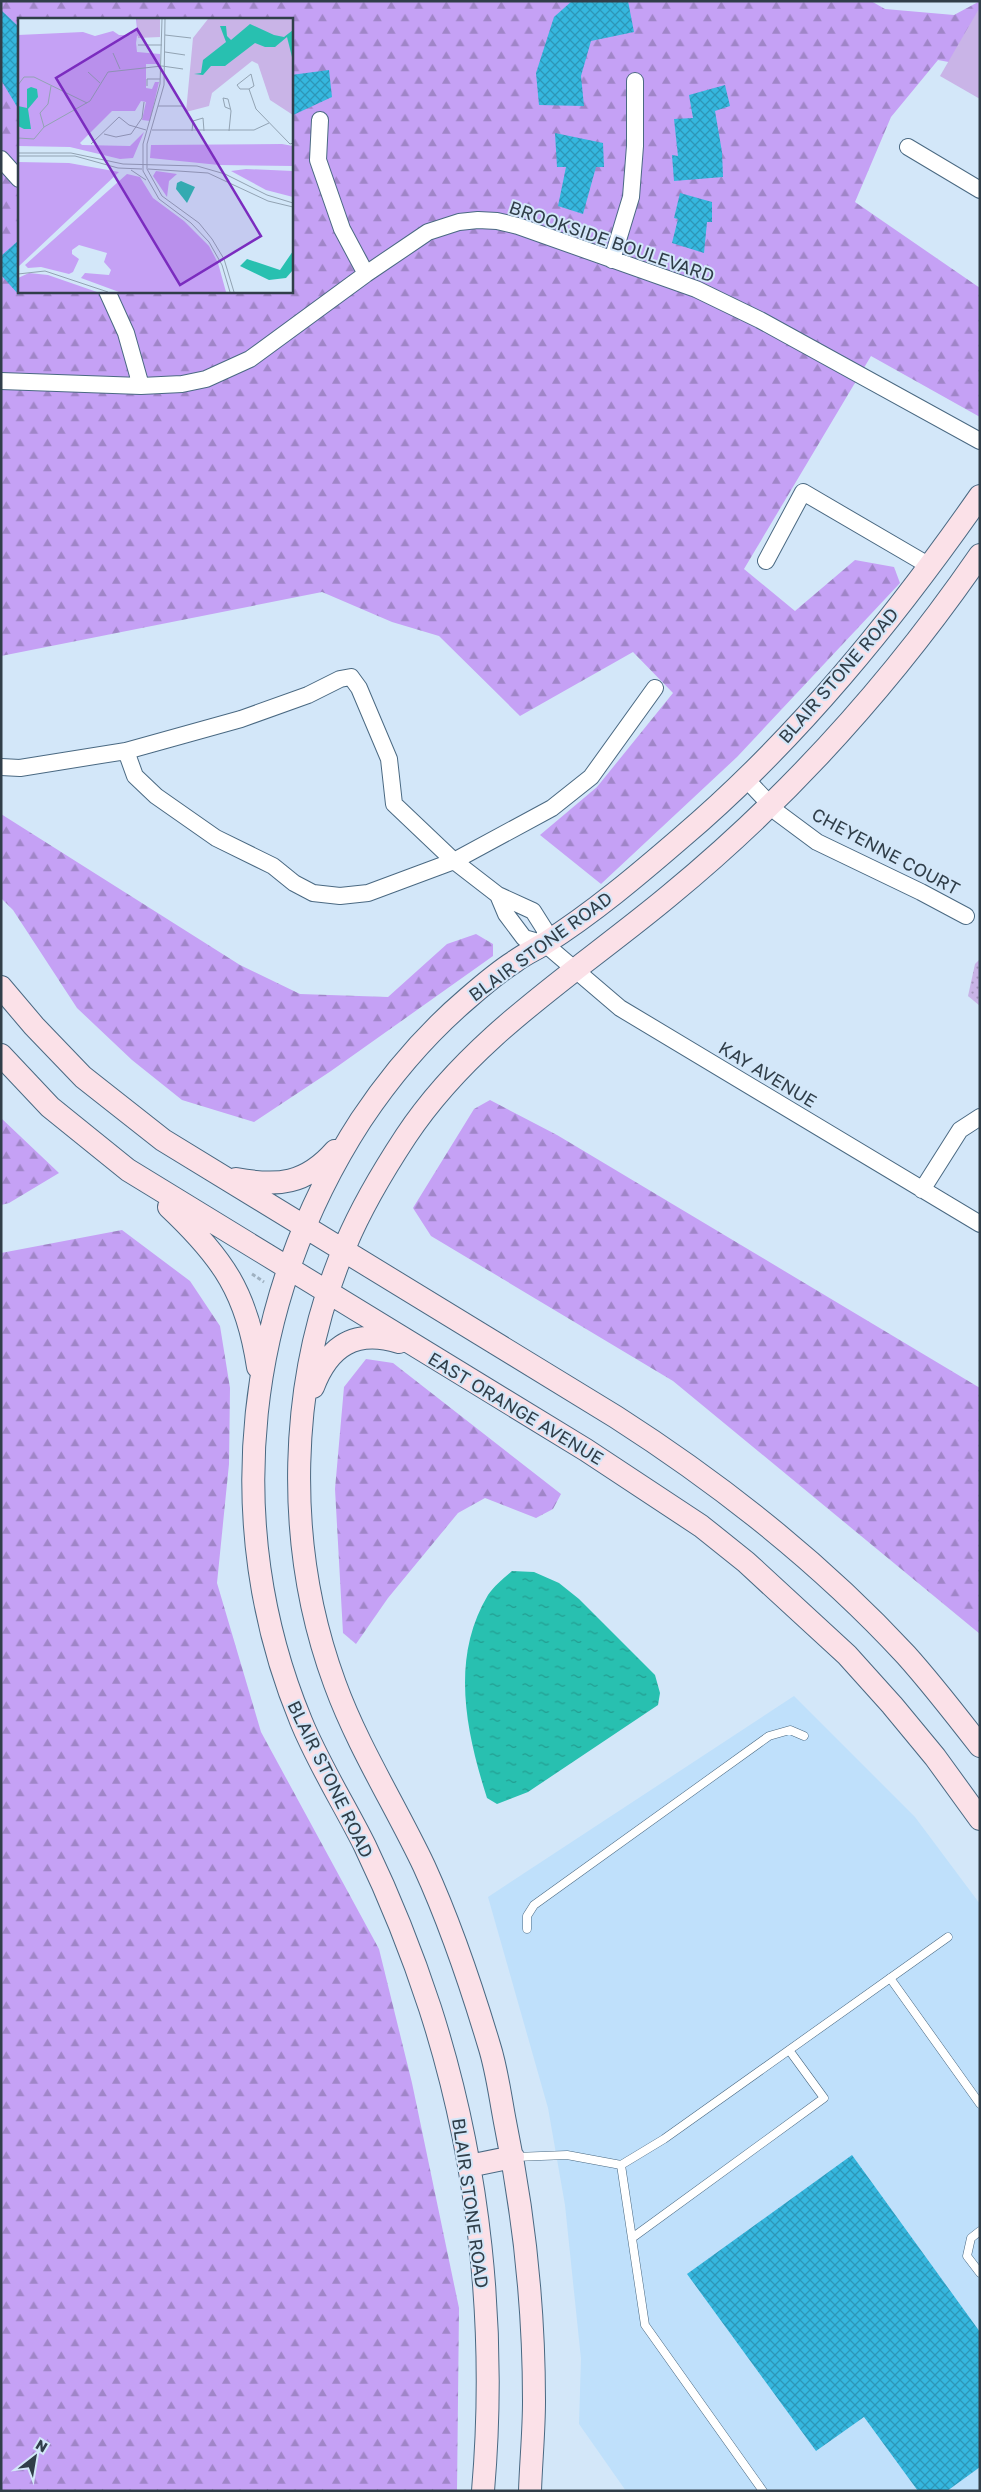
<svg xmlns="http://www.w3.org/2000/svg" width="981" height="2492" font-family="'Golos Text',sans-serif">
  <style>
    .built { fill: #bfe0fb }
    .grass { fill: url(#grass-dots) }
    .forest { fill: url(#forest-firs); fill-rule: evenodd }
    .park { fill: #c9b4e7 }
    .water { fill: url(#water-ripples) }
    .building { fill: url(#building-cross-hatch) }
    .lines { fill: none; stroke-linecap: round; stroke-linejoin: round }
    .lane-casing { stroke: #4a6982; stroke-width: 9 }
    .street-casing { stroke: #4a6982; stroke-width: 18 }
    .secondary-casing { stroke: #4a6982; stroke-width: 24 }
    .path { stroke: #9fb1c1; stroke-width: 3; stroke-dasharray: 4 2.5; stroke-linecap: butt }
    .lane { stroke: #fff; stroke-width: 8 }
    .street { stroke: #fff; stroke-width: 16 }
    .secondary { stroke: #fbe1e8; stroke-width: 22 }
    .labels { text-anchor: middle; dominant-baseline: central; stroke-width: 4; stroke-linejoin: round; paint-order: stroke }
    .street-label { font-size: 18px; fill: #303e49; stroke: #d3e7f9 }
    .inset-road { fill: none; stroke: #92a3b3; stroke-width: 1 }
    .view { fill: #7b2cbf; fill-opacity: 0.15; stroke: #7b2cbf; stroke-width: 2.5 }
    .inset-edge { fill: none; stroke: #303e49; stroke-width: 2.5 }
  </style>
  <defs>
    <pattern id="grass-dots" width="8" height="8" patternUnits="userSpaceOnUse" patternTransform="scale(1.25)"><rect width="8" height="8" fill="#c9b4e7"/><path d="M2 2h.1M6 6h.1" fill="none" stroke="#a494bd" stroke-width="1.8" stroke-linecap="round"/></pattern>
    <pattern id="forest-firs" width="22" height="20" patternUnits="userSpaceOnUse" patternTransform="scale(1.25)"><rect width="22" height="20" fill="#c5a1f5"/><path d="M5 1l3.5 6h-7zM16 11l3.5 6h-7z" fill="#a085c8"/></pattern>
    <pattern id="water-ripples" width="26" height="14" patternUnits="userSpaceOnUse" patternTransform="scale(1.25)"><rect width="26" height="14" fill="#28c0b0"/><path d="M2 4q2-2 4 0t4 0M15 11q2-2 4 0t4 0" fill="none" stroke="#239d91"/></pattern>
    <pattern id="building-cross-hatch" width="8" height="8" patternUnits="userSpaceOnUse" patternTransform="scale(1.25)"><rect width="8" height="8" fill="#35b7df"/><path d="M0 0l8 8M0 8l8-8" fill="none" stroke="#2d96b7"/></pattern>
  </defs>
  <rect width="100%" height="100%" fill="#d3e7f9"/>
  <path class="built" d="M794 1696 915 1817 980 1904V2491H626L579 2424 581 2359 565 2205 548 2108 488 1897Z"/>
  <path class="grass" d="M980 959V1006L968 996 975 964Z"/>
  <path class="forest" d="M1 1H871L885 9 954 15 980 1V68L938 60 891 117 855 202 980 288V417L871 356 744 569 795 611 855 560 894 567 900 583 737 757 601 884 540 835 597 787 673 693 633 652 520 716 439 636 392 622 322 592 1 656ZM19 19H291V291H19Z
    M1 814 240 965 300 994 388 997 447 944 476 934 493 944V956L331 1071 254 1122 182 1100 132 1060 77 1008 13 910 1 898Z
    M490 1100 557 1135 980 1388V1634L673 1381 431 1236 413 1208 474 1109Z
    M1 1118 59 1173 9 1203 1 1205Z
    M122 1230 190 1281 220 1326 230 1388 229 1464 217 1583 261 1732 379 1949 412 2083 459 2308 457 2491H1V1253Z
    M366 1359 393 1363 561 1494 553 1509 536 1518 485 1498 458 1513 388 1598 356 1644 343 1633 335 1489 344 1387Z"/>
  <path class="park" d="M980 7V99L940 76Z"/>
  <path class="water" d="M512 1571 534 1572 559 1583 579 1599 655 1675 660 1693 658 1705 528 1792 497 1804 487 1798C466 1732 450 1658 488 1595 494 1586 504 1578 512 1571Z"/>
  <path class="building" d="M572 1H628L634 32 591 41 581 76 584 106 539 105 536 73 554 17Z
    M1 10 19 27V110L1 80Z
    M329 70 332 97 291 116V75Z
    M725 85 730 106 715 111 722 152 723 177 674 181 672 155 678 156 674 119 693 118 689 95Z
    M555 133 603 143 604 167H596L583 214 558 206 566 167H557Z
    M680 193 712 202V222H707L704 253 672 243 678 219 674 218Z
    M19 240V295L1 275V256Z
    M852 2155 980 2332V2467L947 2491H918L864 2417 816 2451 687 2274Z"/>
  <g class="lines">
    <defs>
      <path id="lane" d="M527 1929V1916L534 1905 769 1736 790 1730 804 1736
        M890 1978 980 2104
        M515 2157 567 2155 621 2165 664 2139 948 1937
        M621 2165 645 2325 763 2491
        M980 2231 971 2238 967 2256 980 2273
        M632 2238 824 2098 789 2050"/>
      <path id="street" d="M320 120 318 160 342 229 366 274
        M908 147 980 190
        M1 159 19 179
        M612 260 631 197 635 146V81
        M107 291 126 333 141 386
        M1 381 141 386 182 384 206 379 250 359 366 274 428 232 459 222 478 220 497 221 518 226 696 289 760 320 980 441
        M766 561 803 492 928 565
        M126 751 135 776 156 796 216 838 273 866 294 883 313 893 340 896 368 893 454 861 552 808 591 777 655 688
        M1 767 20 768 126 751 241 719 308 695 340 679 351 677 359 688 389 759 394 804 454 861 498 895 533 911 545 930V944
        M745 778 778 813 817 842 921 892 966 916
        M498 895 506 914 524 938 545 944 620 1008 980 1224
        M922 1190 960 1130 980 1117"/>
      <path id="secondary" d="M1 987 34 1026 83 1077 163 1140 616 1417C722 1485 820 1562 906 1655 932 1684 956 1715 980 1746
        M1 1055 50 1107 128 1170 586 1450 701 1526 746 1562 847 1655 892 1705 935 1757 980 1819
        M236 1179C278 1187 306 1184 335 1151
        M169 1207C223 1258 247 1293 258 1367
        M313 1387C329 1345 356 1329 399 1342
        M469 2166 513 2157
        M483 2491C497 2328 480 2163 430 2008 412 1953 390 1898 365 1846 344 1804 319 1765 301 1721 219 1523 245 1299 361 1120 391 1075 427 1033 468 998 483 985 498 972 514 962 523 955 534 950 544 944 593 913 638 875 682 837 797 739 894 619 980 496
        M530 2491C531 2461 534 2431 534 2401 534 2307 524 2214 505 2122 500 2096 497 2070 489 2045 471 1985 450 1923 424 1866 395 1805 358 1747 335 1684 284 1546 287 1380 346 1244 362 1206 383 1171 406 1136 473 1035 579 971 670 895 788 798 893 681 980 555"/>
    </defs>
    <use href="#lane" class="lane-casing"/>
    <use href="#street" class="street-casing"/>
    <use href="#secondary" class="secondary-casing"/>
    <path class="path" d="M252 1274 264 1282"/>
    <use href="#lane" class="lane"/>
    <use href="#street" class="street"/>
    <use href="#secondary" class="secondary"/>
  </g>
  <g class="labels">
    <g class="street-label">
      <text transform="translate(612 241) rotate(19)">BROOKSIDE BOULEVARD</text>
      <text transform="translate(838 675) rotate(-49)">BLAIR STONE ROAD</text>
      <text transform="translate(886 851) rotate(28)">CHEYENNE COURT</text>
      <text transform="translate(540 946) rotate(-36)">BLAIR STONE ROAD</text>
      <text transform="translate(768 1074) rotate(31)">KAY AVENUE</text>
      <text transform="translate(516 1408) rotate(31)">EAST ORANGE AVENUE</text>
      <text transform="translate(331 1779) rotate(64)">BLAIR STONE ROAD</text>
      <text transform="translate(471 2203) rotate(82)">BLAIR STONE ROAD</text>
    </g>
  </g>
  <g transform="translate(18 18)">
    <rect width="275" height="275" fill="#d3e7f9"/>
    <path d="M190 1H275V97L252 82 240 46 234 43 194 75 191 88 168 94 175 20Z" fill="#c9b4e7"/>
    <path d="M118 1H142V16L123 17 119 18 118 25 119 34 142 36V46H128V70L134 71 137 64H141L132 103 124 102 128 84 123 83 117 93H94L62 125 64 127 112 128 126 114 115 140 102 141 52 129 0 128V17L65 14 77 18 95 13 101 17H112L119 11ZM264 126 275 128V148L201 147 132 140 133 127ZM0 144 51 145 101 154 0 249ZM228 151 275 153V179L248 172 213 153ZM138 153 159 156 151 163 149 179 135 158ZM109 156 122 159 135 180 166 203 191 228 200 245 208 274H101L63 260 67 255 91 257 93 252 86 244 89 235 61 227 54 232V236L61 241 55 254 51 256 23 249 10 250 7 247ZM11 255 30 257 79 274H0V260Z" fill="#c5a1f5"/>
    <path d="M119 1H142V19L120 20Z" fill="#c9b4e7"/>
    <path d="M232 6 256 17 266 19 275 12V43L269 19 257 29H247L237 25 207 48H193L185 57 176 56 183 55 185 42 208 24 202 8H208L209 18 213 22ZM13 69 19 71 20 79 10 91 13 111H6L0 108V88L9 90V71ZM163 163 177 169 169 185 158 171 159 165ZM275 233V252L268 260 251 262 222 248 229 241 262 252Z" fill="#28c0b0"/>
    <path class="inset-road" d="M144 1 142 66 125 126V153L141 181 173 205 191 224 204 247 212 274M147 1 146 67 129 126V151L144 178 181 205 194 221 206 241 216 274M147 17 173 20M120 27H144M147 34 167 37M95 35 102 51M70 54 82 65M0 67 6 59H16L69 85M129 68V61H142M231 71H222L219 67 233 56 236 68 231 71 238 91 272 126 275 125M140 88H164M26 109 22 95 30 86 33 68M134 112H236L251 105M174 113 175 103 185 100 186 113M211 113 213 93 210 81 205 80 207 89 212 91M86 116 98 119 113 116 124 100 126 84M0 120 16 121 26 109 72 83 90 54 144 48 165 51M73 126 101 99 111 107 128 112M0 135H53L105 146 179 148 207 156 249 177 275 185M0 138H57L100 150 124 151M130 151 190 155 250 183 275 189M113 152 128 162M0 256 27 253 90 274"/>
    <path class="view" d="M119 11 243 218 162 267 38 60Z"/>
    <rect width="275" height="275" class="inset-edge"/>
  </g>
  <rect width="981" height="2492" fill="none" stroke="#303e49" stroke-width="5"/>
  <g transform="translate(35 2457) rotate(31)" stroke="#d3e7f9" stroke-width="4" paint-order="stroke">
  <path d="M0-4L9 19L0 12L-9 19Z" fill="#303e49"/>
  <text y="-8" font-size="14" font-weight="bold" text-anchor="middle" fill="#303e49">N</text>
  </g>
</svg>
